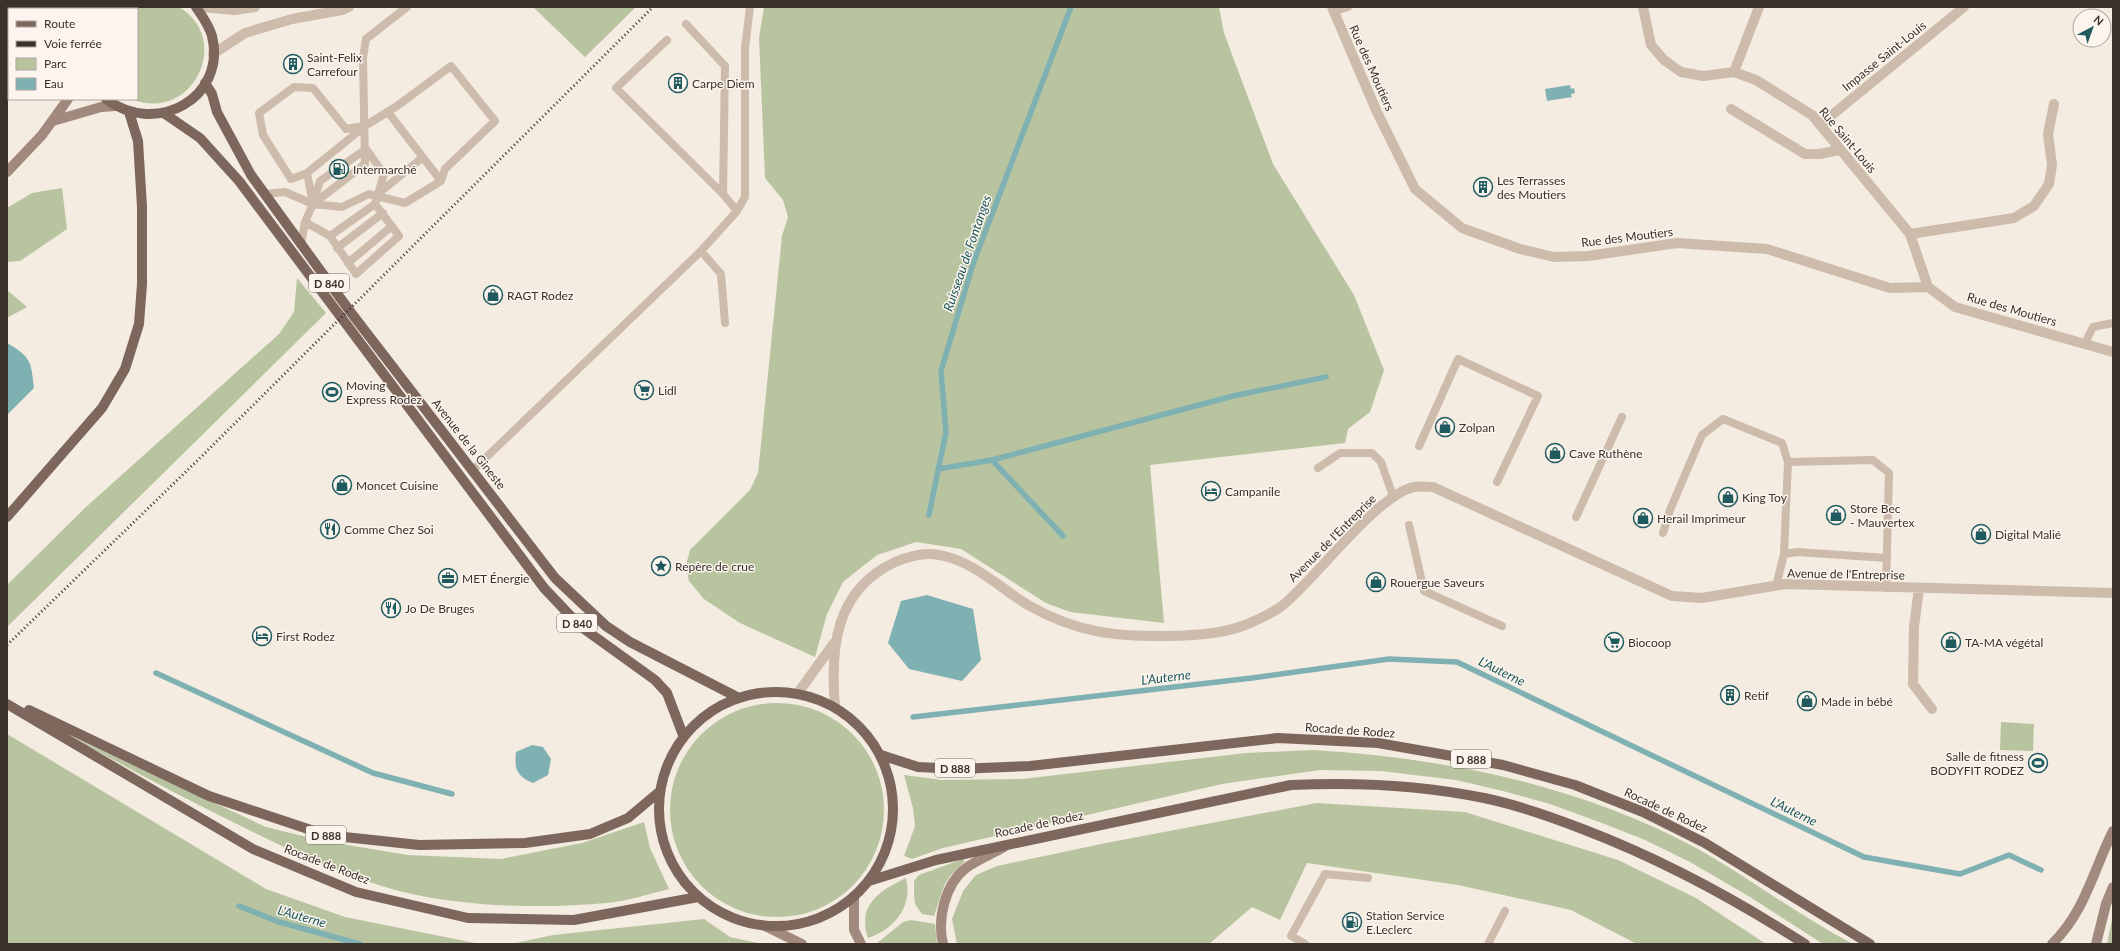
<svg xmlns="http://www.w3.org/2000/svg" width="2120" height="951" font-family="Lato,sans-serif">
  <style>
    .green { fill: #b8c4a0 }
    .water { fill: #7fb0b2 }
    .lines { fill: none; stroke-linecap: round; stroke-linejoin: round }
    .stream { stroke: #7fb0b2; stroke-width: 5.5 }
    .lane { stroke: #cdbbac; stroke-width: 8 }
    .street { stroke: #cdbbac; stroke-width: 10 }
    .secondary { stroke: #a18a7d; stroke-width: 10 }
    .primary { stroke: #7d675c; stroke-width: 10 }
    .rail { stroke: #3b302b; stroke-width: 3; stroke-dasharray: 1 3; stroke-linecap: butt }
    .labels { text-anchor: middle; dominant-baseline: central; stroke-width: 3; stroke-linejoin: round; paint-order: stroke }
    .shield { fill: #fbf5ee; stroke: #756b66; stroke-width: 1 }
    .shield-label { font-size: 11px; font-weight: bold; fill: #3b302b }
    .street-label { font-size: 12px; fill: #3b302b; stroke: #fbf5ee }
    .poi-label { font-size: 12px; fill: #3b302b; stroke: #fbf5ee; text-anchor: start }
    .water-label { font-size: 13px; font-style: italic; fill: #1f5a5e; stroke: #fbf5ee }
  </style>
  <rect width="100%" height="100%" fill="#f4ebe1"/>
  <path class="green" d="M125 7H179C234 40 191 124 132 99H137V9H122Z
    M533 7H636L585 57Z
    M764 7H1219L1224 33 1273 164 1354 295 1384 370 1370 412 1348 429 1345 443 1150 465 1164 623 1070 612 1046 603 961 549 916 542 877 555 843 582 827 614 815 657 740 623 704 599 689 581 686 565 690 550 750 490 758 473 782 236 788 217 783 200 765 178 759 38Z
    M62 188 67 229 20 261 7 262V208L32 193Z
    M297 278 326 313 7 627V585L86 507 279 334 294 312Z
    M7 290 27 307 7 318Z
    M670 810a107 107 0 1 1 214 0a107 107 0 1 1-214 0Z
    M2001 722 2034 724 2033 751 2000 750Z
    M7 734 266 889 345 917 480 944H7Z
    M68 735 266 827 323 841 408 855 501 859 582 843 644 822 650 848 669 889C649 894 628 901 607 903 542 909 462 907 399 891 343 876 290 851 239 825 181 797 124 766 68 735Z
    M1313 750C1446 758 1580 785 1698 849 1751 879 1799 916 1853 944H1823L1750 897 1690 862 1645 840 1602 823 1550 804 1503 791 1456 780 1381 771 1320 770 1222 784 943 848 912 859 904 856 915 826 913 808 904 775 942 780 1022 779 1246 753Z
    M1317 803 1465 812 1618 860 1696 898 1766 944H1637L1571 910 1458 885 1307 863 1280 920 1252 907 1209 944H957L952 919 963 891 976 875 997 866 1106 843Z
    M963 859 965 861 950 876 944 886 934 916 922 914 915 904 914 895V881L919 875Z
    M906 878C913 906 895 929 868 938 857 905 879 891 906 878Z
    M2113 914V944H2107Z
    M704 919 730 937 762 944H511L553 935Z
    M911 920 935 924 937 944H876L903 922Z"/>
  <path class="water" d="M1570 85 1571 89 1574 88 1575 93 1571 94 1572 97 1547 101 1545 89Z
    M7 343C31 357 31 361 34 388L7 415Z
    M927 595 973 609 981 660 962 681 909 669 888 643 901 601Z
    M532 745 543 747 551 759 548 775 533 783C517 776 514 770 516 752Z"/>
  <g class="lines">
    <path class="stream" d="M992 460 1063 536
      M938 469 992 460 1233 396 1326 377
      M929 515 946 432 941 371 973 264 1071 7
      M156 673 373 773 452 794
      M913 717 1252 678 1389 659 1457 662 1864 857 1960 874 2009 855 2041 870
      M239 906 279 922 360 944"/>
    <path class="lane" d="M1333 12 1348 7
      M686 24 725 66 723 194
      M667 40 616 88 723 194 737 211
      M307 173 291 179 263 135 259 113 294 87 313 88 346 129 364 126
      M379 193 422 158
      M265 194 285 192 313 204 342 207 369 194 405 203 441 181 388 112
      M313 204 307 173 365 126 397 106 451 66 495 121 445 169 441 181
      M305 222 330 236 356 274 399 236 375 204 384 174 366 149 320 181 313 203
      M330 236 375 204
      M301 244 305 222 313 204 365 164 363 58 366 39 407 7
      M337 248 383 213
      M701 251 721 274 725 323
      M348 263 392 226
      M2085 343 2093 327 2113 323
      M1419 446 1458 359 1538 396 1497 482
      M1788 462 1873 460 1889 473 1886 588
      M1318 468 1340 453H1372L1381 462 1393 496
      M473 470 701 251 737 211 745 197V48L750 7
      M1576 517 1622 417
      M1409 525 1424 591 1502 626
      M1663 533 1670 510 1702 435 1723 419 1782 443 1788 462 1784 554 1776 586
      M1784 554 1797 552 1887 558
      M1305 944 1291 936 1325 874 1368 878
      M1488 944 1505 911"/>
    <path class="street" d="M200 7 235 10 255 7
      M1332 7 1376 110 1415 189 1462 228 1520 249 1554 257 1588 256 1677 243 1767 249 1890 288 1928 287 1955 307 2113 352
      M1643 7 1651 45 1664 60 1681 72 1703 76 1734 72 1756 80 1812 115 1910 234 1928 287
      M213 54 245 33 292 19 342 10 349 7
      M1734 72 1759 7
      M1731 109 1805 154H1820L1839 150
      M1821 124 1964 7
      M1910 234 2014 218 2034 206 2049 184 2052 165 2048 134 2054 104
      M1919 588 1914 627 1913 684 1932 709
      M798 693 834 643
      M835 707C830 648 835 590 895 562 911 555 927 551 944 556 977 564 1000 588 1028 605 1077 633 1116 637 1172 636 1196 635 1222 634 1245 625 1257 620 1273 613 1283 605 1315 579 1378 494 1414 487 1420 486 1427 487 1433 487L1672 596 1702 598 1785 584 2113 593"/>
    <path class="secondary" d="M53 121 101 107 115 106
      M7 172 42 135 68 99
      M854 898V930L861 944
      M765 926 802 944
      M943 944C937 919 945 884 966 868 977 860 992 854 1004 847
      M2052 944C2085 912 2093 871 2113 831
      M2096 944 2106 904 2113 887"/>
    <path class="primary" d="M101 9 103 7
      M205 83 212 94 217 112 251 175 349 310 555 578 606 626 630 642 737 697
      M106 99C156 137 227 98 212 36 209 25 202 16 196 7
      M165 114 200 138 239 181 544 588 580 626 655 680 667 693 683 735
      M7 517 102 408 125 369 139 324 142 284V207L138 141 129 112
      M659 809a117 117 0 1 1 234 0a117 117 0 1 1-234 0Z
      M7 704 253 849 356 892 468 918 574 920 698 897
      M29 710 209 796 326 835 419 845 525 843 590 834 628 818 659 792
      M881 755 918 767 958 769 1030 766 1278 738 1378 743 1503 765 1575 785 1643 812 1705 843 1870 944
      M869 881 936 860 1291 785C1354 782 1421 785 1484 798 1518 805 1552 817 1585 830 1663 860 1735 899 1805 944"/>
    <path class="rail" d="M7 645 198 460 653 7"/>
  </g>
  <defs>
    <symbol id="building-ring" viewBox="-11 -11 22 22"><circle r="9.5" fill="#fbf5ee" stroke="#1f5a5e" stroke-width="1.5"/><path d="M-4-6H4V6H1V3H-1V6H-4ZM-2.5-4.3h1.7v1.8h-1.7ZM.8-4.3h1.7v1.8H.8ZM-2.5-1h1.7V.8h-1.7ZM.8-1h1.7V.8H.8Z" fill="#1f5a5e"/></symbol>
    <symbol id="fuel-ring" viewBox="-11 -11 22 22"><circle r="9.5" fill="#fbf5ee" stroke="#1f5a5e" stroke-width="1.5"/><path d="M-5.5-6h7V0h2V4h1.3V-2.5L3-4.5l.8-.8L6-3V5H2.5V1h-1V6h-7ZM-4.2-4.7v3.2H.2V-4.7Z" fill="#1f5a5e"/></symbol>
    <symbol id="shop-ring" viewBox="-11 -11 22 22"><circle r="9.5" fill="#fbf5ee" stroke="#1f5a5e" stroke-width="1.5"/><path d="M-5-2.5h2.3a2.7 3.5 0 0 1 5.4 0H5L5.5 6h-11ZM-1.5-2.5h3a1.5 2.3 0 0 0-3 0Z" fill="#1f5a5e"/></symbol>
    <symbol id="supermarket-ring" viewBox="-11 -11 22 22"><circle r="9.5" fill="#fbf5ee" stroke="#1f5a5e" stroke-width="1.5"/><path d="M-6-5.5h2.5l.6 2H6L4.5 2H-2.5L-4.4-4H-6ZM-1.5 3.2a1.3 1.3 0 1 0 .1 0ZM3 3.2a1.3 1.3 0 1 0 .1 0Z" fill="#1f5a5e"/></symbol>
    <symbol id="stadium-ring" viewBox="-11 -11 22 22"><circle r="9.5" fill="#fbf5ee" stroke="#1f5a5e" stroke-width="1.5"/><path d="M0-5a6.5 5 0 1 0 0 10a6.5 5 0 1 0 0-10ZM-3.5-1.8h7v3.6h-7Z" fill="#1f5a5e"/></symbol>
    <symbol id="hotel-ring" viewBox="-11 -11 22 22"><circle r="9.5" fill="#fbf5ee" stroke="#1f5a5e" stroke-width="1.5"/><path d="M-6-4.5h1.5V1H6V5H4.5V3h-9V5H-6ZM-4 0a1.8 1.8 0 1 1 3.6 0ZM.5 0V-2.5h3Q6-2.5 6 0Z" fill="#1f5a5e"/></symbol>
    <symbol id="restaurant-ring" viewBox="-11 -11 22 22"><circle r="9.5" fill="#fbf5ee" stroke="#1f5a5e" stroke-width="1.5"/><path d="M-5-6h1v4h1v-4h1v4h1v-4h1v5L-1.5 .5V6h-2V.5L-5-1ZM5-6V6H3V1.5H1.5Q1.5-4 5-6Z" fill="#1f5a5e"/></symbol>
    <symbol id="sight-ring" viewBox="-11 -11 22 22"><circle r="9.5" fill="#fbf5ee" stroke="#1f5a5e" stroke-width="1.5"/><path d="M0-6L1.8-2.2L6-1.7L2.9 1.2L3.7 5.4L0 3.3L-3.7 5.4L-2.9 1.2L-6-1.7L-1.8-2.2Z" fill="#1f5a5e"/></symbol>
    <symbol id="office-ring" viewBox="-11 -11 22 22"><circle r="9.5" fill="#fbf5ee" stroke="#1f5a5e" stroke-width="1.5"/><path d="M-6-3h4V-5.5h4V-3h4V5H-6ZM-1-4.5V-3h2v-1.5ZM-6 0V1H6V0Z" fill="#1f5a5e"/></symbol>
  </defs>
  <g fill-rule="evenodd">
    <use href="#building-ring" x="282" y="53" width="22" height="22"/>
    <use href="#building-ring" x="667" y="72" width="22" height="22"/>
    <use href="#fuel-ring" x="328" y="158" width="22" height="22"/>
    <use href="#building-ring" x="1472" y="176" width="22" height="22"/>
    <use href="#shop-ring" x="482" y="284" width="22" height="22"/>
    <use href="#supermarket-ring" x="633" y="379" width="22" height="22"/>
    <use href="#stadium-ring" x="321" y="381" width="22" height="22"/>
    <use href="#shop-ring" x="1434" y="416" width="22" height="22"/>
    <use href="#shop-ring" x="1544" y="442" width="22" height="22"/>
    <use href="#shop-ring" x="331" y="474" width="22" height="22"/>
    <use href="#hotel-ring" x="1200" y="480" width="22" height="22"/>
    <use href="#shop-ring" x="1717" y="486" width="22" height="22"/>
    <use href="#shop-ring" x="1825" y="504" width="22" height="22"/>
    <use href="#shop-ring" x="1632" y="507" width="22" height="22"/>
    <use href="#restaurant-ring" x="319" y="518" width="22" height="22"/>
    <use href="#shop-ring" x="1970" y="523" width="22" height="22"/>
    <use href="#sight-ring" x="650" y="555" width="22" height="22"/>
    <use href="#office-ring" x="437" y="567" width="22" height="22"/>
    <use href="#shop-ring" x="1365" y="571" width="22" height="22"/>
    <use href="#restaurant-ring" x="380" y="597" width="22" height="22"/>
    <use href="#hotel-ring" x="251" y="625" width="22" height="22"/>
    <use href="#supermarket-ring" x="1603" y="631" width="22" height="22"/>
    <use href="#shop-ring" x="1940" y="631" width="22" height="22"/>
    <use href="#building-ring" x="1719" y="684" width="22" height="22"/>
    <use href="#shop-ring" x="1796" y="690" width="22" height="22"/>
    <use href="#stadium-ring" x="2027" y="752" width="22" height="22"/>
    <use href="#fuel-ring" x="1341" y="911" width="22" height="22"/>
  </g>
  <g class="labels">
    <g class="shield">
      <rect x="309" y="274" width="40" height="18" rx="3"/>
      <rect x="557" y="614" width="40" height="18" rx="3"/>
      <rect x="1451" y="750" width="40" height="18" rx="3"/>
      <rect x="935" y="759" width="40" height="18" rx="3"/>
      <rect x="306" y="826" width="40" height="18" rx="3"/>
    </g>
    <g class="shield-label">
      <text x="329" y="283">D 840</text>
      <text x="577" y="623">D 840</text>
      <text x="1471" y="759">D 888</text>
      <text x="955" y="768">D 888</text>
      <text x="326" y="835">D 888</text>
    </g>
    <g class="street-label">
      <text transform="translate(1884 56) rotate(-39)">Impasse Saint-Louis</text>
      <text transform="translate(1372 68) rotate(66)">Rue des Moutiers</text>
      <text transform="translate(1848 140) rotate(50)">Rue Saint-Louis</text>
      <text transform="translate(1627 237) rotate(-7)">Rue des Moutiers</text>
      <text transform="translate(2012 309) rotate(16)">Rue des Moutiers</text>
      <text transform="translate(469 444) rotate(52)">Avenue de la Gineste</text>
      <text transform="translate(1332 538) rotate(-45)">Avenue de l'Entreprise</text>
      <text transform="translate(1846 574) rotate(1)">Avenue de l'Entreprise</text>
      <text transform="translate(1350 730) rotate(4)">Rocade de Rodez</text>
      <text transform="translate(1666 810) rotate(25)">Rocade de Rodez</text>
      <text transform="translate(1039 824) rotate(-12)">Rocade de Rodez</text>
      <text transform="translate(327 864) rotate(21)">Rocade de Rodez</text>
    </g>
    <g class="poi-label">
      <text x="307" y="57">Saint-Felix<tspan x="307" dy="14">Carrefour</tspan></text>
      <text x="692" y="83">Carpe Diem</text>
      <text x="353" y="169">Intermarché</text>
      <text x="1497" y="180">Les Terrasses<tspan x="1497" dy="14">des Moutiers</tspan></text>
      <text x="507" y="295">RAGT Rodez</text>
      <text x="346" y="385">Moving<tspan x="346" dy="14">Express Rodez</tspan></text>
      <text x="658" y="390">Lidl</text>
      <text x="1459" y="427">Zolpan</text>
      <text x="1569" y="453">Cave Ruthène</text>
      <text x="356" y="485">Moncet Cuisine</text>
      <text x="1225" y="491">Campanile</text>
      <text x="1742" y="497">King Toy</text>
      <text x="1850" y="508">Store Bec<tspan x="1850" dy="14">- Mauvertex</tspan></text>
      <text x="1657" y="518">Herail Imprimeur</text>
      <text x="344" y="529">Comme Chez Soi</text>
      <text x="1995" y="534">Digital Malié</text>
      <text x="675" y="566">Repère de crue</text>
      <text x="462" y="578">MET Énergie</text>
      <text x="1390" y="582">Rouergue Saveurs</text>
      <text x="405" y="608">Jo De Bruges</text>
      <text x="276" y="636">First Rodez</text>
      <text x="1628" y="642">Biocoop</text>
      <text x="1965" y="642">TA-MA végétal</text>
      <text x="1744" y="695">Retif</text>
      <text x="1821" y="701">Made in bébé</text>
      <text x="2024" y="756" text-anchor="end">Salle de fitness<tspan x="2024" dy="14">BODYFIT RODEZ</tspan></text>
      <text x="1366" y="915">Station Service<tspan x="1366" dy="14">E.Leclerc</tspan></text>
    </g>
    <g class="water-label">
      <text transform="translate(967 253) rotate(-71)">Ruisseau de Fontanges</text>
      <text transform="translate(1502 671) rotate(26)">L'Auterne</text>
      <text transform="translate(1166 677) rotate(-7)">L'Auterne</text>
      <text transform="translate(1794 811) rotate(26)">L'Auterne</text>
      <text transform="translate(302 916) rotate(16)">L'Auterne</text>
    </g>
  </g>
  <rect width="2120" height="951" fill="none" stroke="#3b302b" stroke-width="16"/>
  <rect x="8" y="8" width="130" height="92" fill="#fbf5ee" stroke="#aea6a0"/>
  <rect x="16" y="21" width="20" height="6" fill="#7d675c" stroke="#aea6a0"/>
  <text x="44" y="28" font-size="12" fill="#3b302b">Route</text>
  <rect x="16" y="41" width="20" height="6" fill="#3b302b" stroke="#aea6a0"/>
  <text x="44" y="48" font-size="12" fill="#3b302b">Voie ferrée</text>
  <rect x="16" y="58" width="20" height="12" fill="#b8c4a0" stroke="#aea6a0"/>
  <text x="44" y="68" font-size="12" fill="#3b302b">Parc</text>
  <rect x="16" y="78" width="20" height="12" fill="#7fb0b2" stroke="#aea6a0"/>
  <text x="44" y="88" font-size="12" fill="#3b302b">Eau</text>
  <g transform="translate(2092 28) rotate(41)"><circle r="19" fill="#fbf5ee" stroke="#aea6a0"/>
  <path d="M0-3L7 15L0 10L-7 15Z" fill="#1f5a5e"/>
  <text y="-6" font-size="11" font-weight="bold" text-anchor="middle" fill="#3b302b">N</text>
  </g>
</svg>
